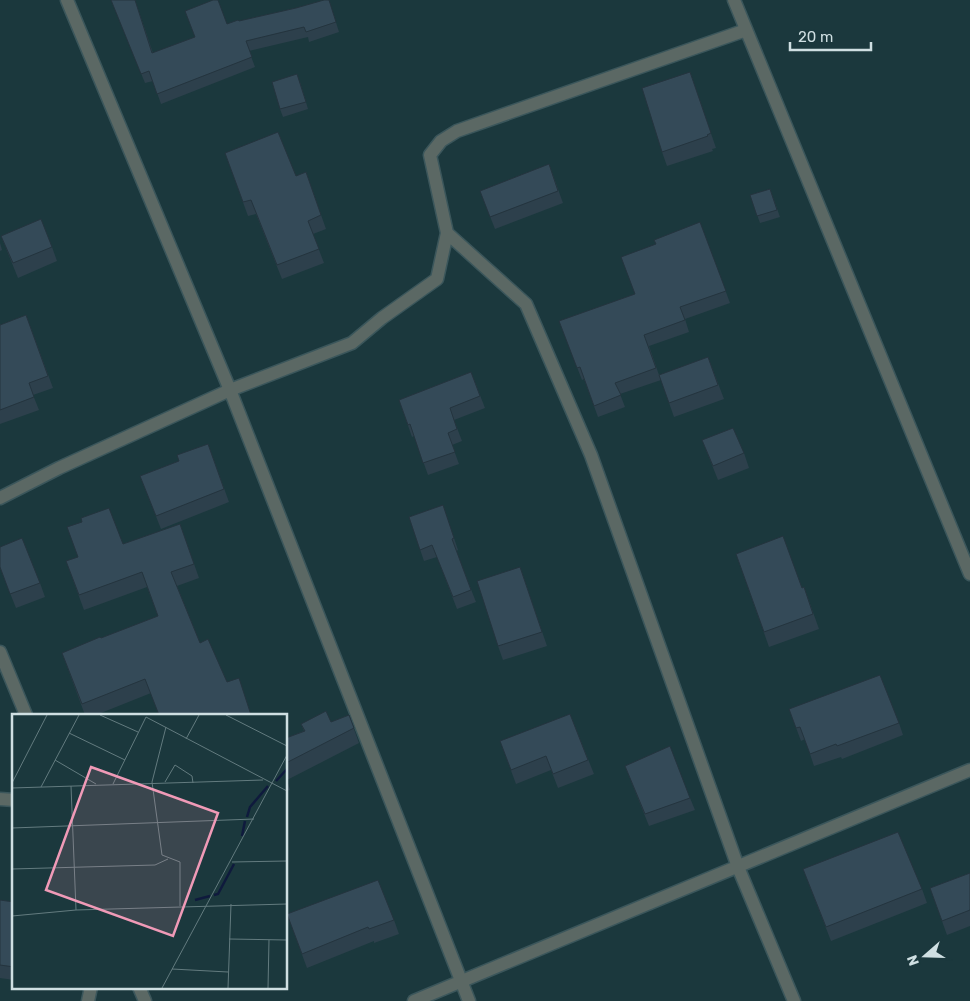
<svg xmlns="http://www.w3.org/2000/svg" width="970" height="1001" font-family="Rubik,sans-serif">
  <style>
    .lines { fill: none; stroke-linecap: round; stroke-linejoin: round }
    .street-casing { stroke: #3b565b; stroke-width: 15 }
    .street { stroke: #5b6864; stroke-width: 12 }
    .wall { fill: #2d404c }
    .building { fill: #344a58; stroke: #24343e }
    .inset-river { fill: none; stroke: #0f1a3d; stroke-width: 2.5 }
    .inset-road { fill: none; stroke: #637b7f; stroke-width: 1 }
    .view { fill: #f09ab7; fill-opacity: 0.15; stroke: #f09ab7; stroke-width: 2.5 }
    .inset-edge { fill: none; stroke: #cfdfe2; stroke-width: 2.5 }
  </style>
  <rect width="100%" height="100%" fill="#1b383d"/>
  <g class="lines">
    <defs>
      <path id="street" d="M67 0 230 390 469 1001
        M734 0 970 574
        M447 233 526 304 591 455 738 867 794 1001
        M0 498 59 468 230 390 352 343 382 318 437 279 447 233 430 155 441 141 457 131 746 30
        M0 652 26 715
        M0 799 14 800
        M139 987 145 1001
        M88 1001 91 987
        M414 1001 970 770"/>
    </defs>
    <use href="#street" class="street-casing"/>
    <use href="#street" class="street"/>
  </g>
  <path class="wall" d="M111 0H135L153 53 195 37 185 11 227 24 329 0 339 32 309 42 308 37 249 51 255 67 161 104 153 81 145 83Z
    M690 72 716 148 712 149 713 151 667 166 662 152Z
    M300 82 308 109 283 117 280 109Z
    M225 153 296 176 306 172 326 229 313 234 324 263 282 279 256 214 248 216Z
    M549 164 563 203 495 229 480 191Z
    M770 189 780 217 760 223 750 195Z
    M700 222 730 303 685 319 689 332 649 346 659 375 708 357 724 399 674 417 661 380 620 394 625 407 598 417 584 379 582 380 559 321 635 294 656 244Z
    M1 236 52 247 57 261 18 278Z
    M0 243 2 250 0 251Z
    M26 315 53 388 33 395 39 410 0 424V325Z
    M471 372 485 408 454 420 462 441 452 445 459 464 428 475 414 436 412 437 399 400Z
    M702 440 744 453 749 468 718 480Z
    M208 444 229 502 161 529 140 476 179 461Z
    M443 505 458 550 456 551 476 602 457 609 437 557 424 561 409 517Z
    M180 524 199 578 177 586 200 643 251 715 151 693 96 715H85L62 653 158 616 147 587 84 610 66 561 123 544Z
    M736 554 802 588 804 587 819 629 769 647Z
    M520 567 547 646 503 660 498 646Z
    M0 568 40 583 45 597 16 608Z
    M789 709 899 723 903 735 842 759 841 757 814 766 805 739 801 741Z
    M570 714 594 774 558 788 551 770 516 784 500 741Z
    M349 715 359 743 287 780 290 790 286 791V738L304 731 301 724 331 722Z
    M625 766 690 798 695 810 649 826Z
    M803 869 922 889 927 903 831 941Z
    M970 873V926L947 935 930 888Z
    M0 900 14 902V980L0 978Z
    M287 914 394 920 399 934 374 943V941L307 968Z"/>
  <path class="building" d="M111 0H135L152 53 195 37 185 11 213 0H218L227 24 238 20 239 21 296 8 324 0H329L336 22 306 32 304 27 246 41 252 57 157 94 149 71 141 74Z
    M690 72 711 133 707 135 708 136 662 152 642 88Z
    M297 74 306 102 280 109 272 82Z
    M278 132 296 176 306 172 321 215 308 221 319 249 277 265 251 200 243 202 225 153Z
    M549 164 558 191 490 217 480 191Z
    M770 189 777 210 757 216 750 195Z
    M41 219 52 247 13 263 1 236Z
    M700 222 726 291 680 307 685 320 644 335 656 368 615 383 621 395 594 406 580 367 577 368 559 321 635 294 621 257 656 244 654 240Z
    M26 315 48 376 29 383 34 397 0 410V325Z
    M708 357 718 385 669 403 659 375Z
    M471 372 480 396 450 408 457 429 448 433 455 452 423 463 410 424 408 425 399 400Z
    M733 428 744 453 713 466 702 440Z
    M208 444 224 489 156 516 140 476 179 461 177 455Z
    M443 505 454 538 452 539 471 590 453 597 432 545 420 550 409 517Z
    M109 508 123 544 180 524 194 564 171 572 200 643 208 639 227 682 239 678 251 715H159L145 679 82 704 62 653 100 637 101 638 158 616 142 572 79 595 66 561 78 557 67 527 82 522 81 518Z
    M783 536 802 588 804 587 813 614 764 632 736 554Z
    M22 538 40 583 10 594 0 567V547Z
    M520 567 542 632 498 646 477 581Z
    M880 675 899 723 837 746 836 744 810 754 800 727 796 728 789 709Z
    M326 711 331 722 349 715 354 728 286 763V738L305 731 301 724Z
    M570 714 588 760 553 774 546 756 511 770 500 741Z
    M670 746 690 798 645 814 625 766Z
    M898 832 922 889 826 927 803 869Z
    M970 873V910L942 921 930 888Z
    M378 880 394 920 369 929 368 927 302 954 287 914Z
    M0 900 14 902V967L0 965Z"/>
  <g transform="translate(12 714)">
    <rect width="275" height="275" fill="#1b383d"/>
    <path class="inset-river" d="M264 67 275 55M235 103 238 93 256 72M230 122 233 107M202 181 206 180 222 150M183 186 198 182"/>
    <path class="inset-road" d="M88 1 126 18M214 1 275 32M134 3 275 77M154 13 140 68 150 141 168 148V192M57 19 113 46M174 25 187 1M43 46 84 70M153 68 163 51 180 62 181 69M0 69 35 1M101 70 134 3M59 72 64 196M29 73 67 1M0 74 251 66M0 114 242 105M220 148 275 147M0 155 143 151 156 145M0 202 64 196 275 190M217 225 275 226M160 255 216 258M150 274 275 41M216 274 219 190M256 274 257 226"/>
    <path class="view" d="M79 53 206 99 161 222 34 176Z"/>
    <rect width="275" height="275" class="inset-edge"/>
  </g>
  <g transform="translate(925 956) rotate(250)" stroke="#1b383d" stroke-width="4" paint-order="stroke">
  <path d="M0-4L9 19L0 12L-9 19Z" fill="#cfdfe2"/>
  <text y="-8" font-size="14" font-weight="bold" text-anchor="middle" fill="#cfdfe2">N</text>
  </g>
  <path d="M790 42v8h81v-8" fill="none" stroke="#cfdfe2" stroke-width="2.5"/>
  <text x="798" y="42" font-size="15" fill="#cfdfe2" stroke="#1b383d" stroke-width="4" paint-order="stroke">20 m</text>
</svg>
